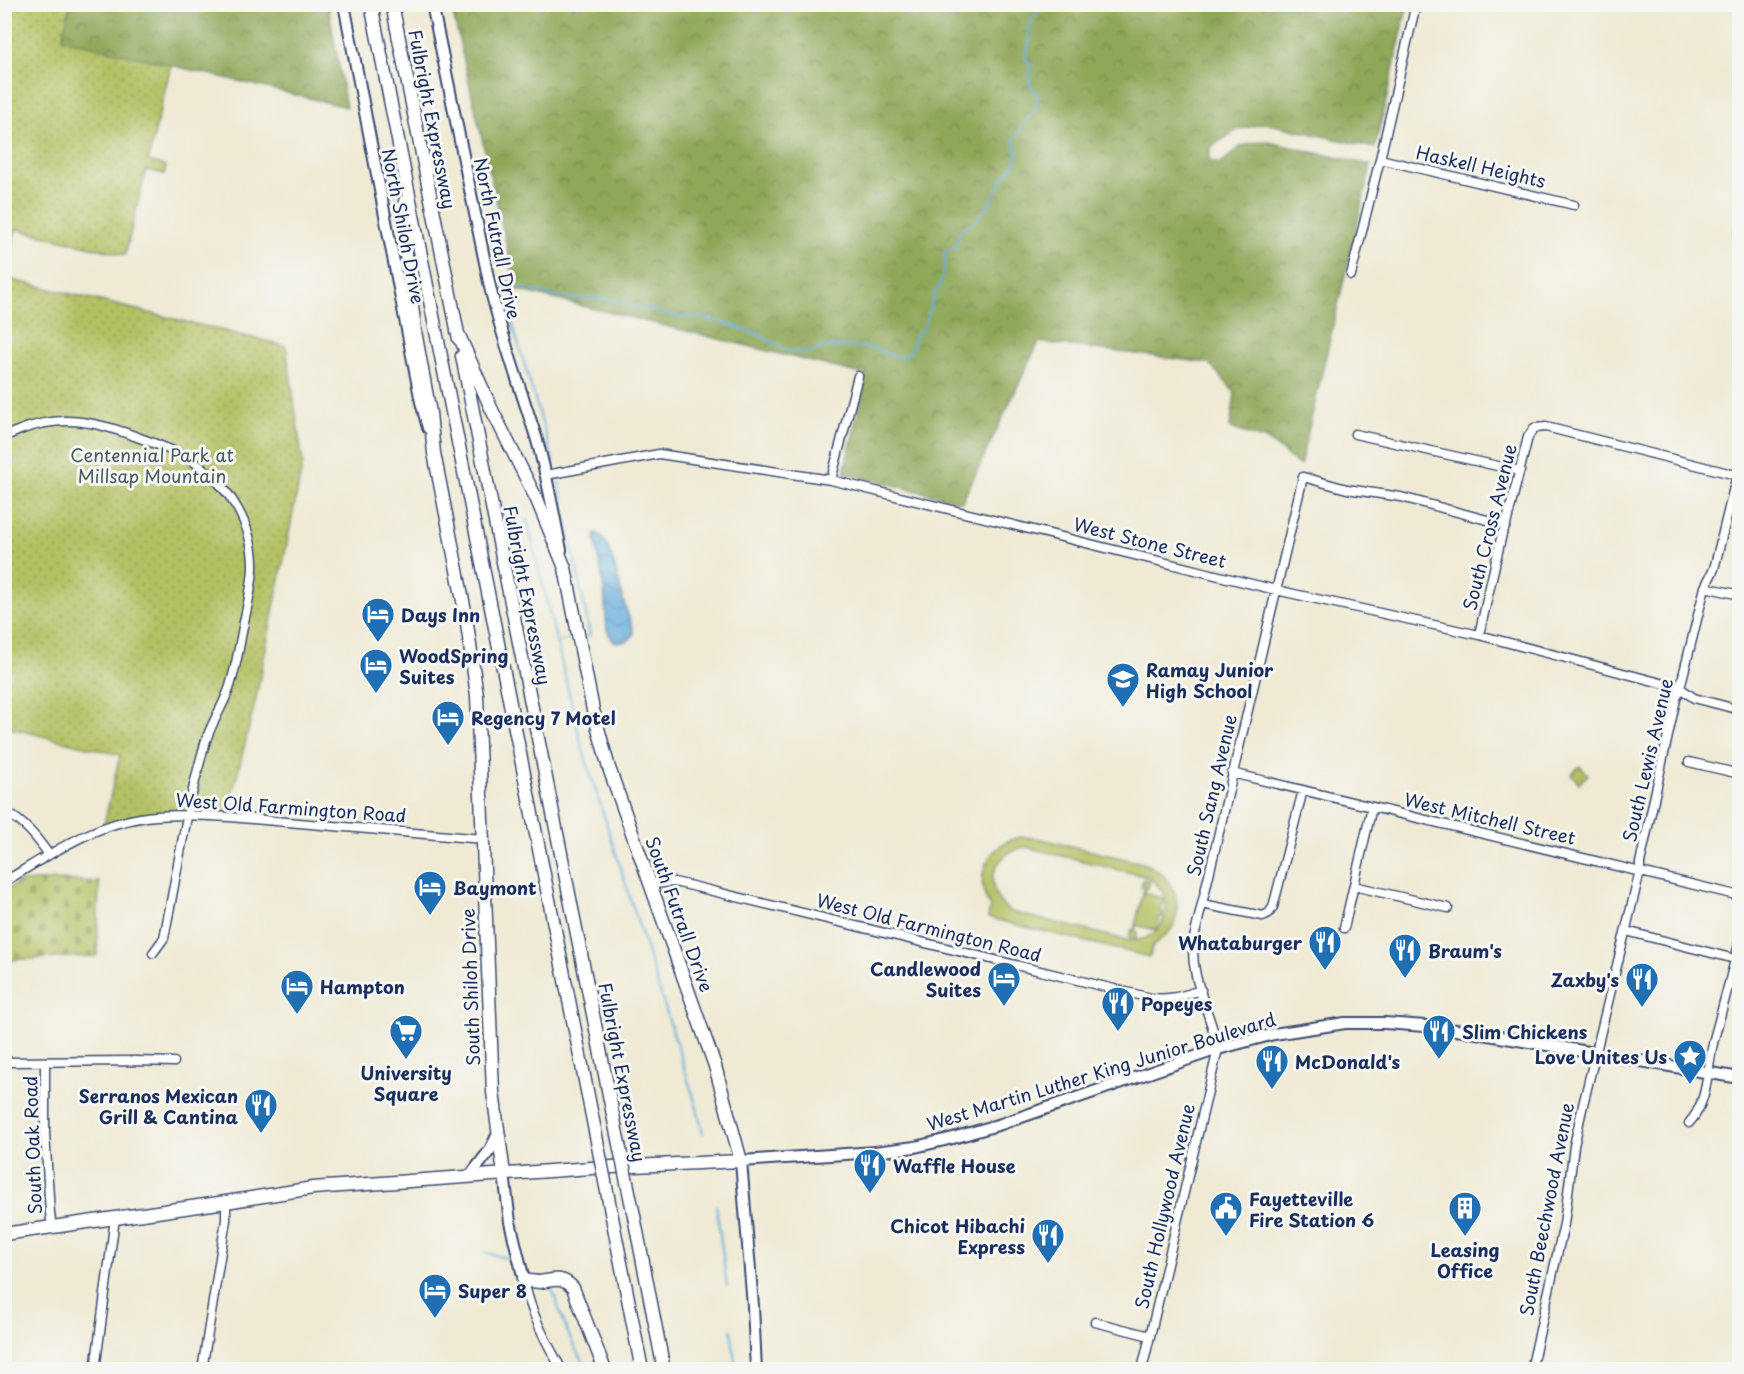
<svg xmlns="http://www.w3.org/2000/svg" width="1744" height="1374" font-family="'Playpen Sans',sans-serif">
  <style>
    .green { fill: #b4c163; stroke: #687860; stroke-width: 1.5; fill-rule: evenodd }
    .forest { fill: url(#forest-crowns); stroke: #556b5c; stroke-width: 1.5 }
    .cemetery { fill: url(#cemetery-stones); stroke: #687860; stroke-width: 1.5 }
    .park { fill: url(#park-dots); stroke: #687860; stroke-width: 1.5 }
    .water { fill: url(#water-waves); stroke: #406e9c; stroke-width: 1.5 }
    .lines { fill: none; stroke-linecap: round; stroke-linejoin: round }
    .stream { stroke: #64acdb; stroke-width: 2 }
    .minor-casing { stroke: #3b4b70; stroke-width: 11 }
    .major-casing { stroke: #3b4b70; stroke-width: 14 }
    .highway-casing { stroke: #3b4b70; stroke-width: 15 }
    .minor { stroke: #fff; stroke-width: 8 }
    .major { stroke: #fff; stroke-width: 10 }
    .highway { stroke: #fff; stroke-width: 12 }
    .highway-bridge-casing { stroke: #3b4b70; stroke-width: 15; stroke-linecap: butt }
    .highway-bridge { stroke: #fff; stroke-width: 12 }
    .labels { text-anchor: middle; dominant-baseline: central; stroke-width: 6; stroke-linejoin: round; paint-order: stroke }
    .street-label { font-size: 18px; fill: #1b2f5e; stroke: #f6f6f2 }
    .park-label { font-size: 18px; fill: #495b60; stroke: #f6f6f2 }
    .poi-label { font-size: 18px; font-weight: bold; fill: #1b2f5e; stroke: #f6f6f2; text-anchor: start }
  </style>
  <defs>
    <pattern id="forest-crowns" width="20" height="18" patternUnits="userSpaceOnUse" patternTransform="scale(1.5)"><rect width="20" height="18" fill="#8fa759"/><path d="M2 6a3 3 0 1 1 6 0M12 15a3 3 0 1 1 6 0" fill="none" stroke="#74884d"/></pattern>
    <pattern id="cemetery-stones" width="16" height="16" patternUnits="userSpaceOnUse" patternTransform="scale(1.5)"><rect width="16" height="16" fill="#b4c163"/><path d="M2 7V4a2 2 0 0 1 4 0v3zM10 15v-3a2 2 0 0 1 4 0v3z" fill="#929d55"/></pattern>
    <pattern id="park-dots" width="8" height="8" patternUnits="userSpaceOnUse" patternTransform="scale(1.5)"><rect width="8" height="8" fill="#b4c163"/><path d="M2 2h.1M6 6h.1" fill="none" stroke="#929d55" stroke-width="1.8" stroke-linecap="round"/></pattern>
    <pattern id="water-waves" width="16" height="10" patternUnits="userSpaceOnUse" patternTransform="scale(1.5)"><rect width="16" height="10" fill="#64acdb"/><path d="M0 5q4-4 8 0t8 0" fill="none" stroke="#528cb5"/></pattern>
  </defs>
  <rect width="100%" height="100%" fill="#f6f6f2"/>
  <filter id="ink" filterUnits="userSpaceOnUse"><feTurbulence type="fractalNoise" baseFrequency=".0167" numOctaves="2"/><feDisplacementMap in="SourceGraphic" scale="12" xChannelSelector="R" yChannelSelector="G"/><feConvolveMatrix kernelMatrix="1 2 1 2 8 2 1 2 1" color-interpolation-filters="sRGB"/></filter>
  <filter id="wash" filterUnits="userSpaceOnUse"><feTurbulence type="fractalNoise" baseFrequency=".008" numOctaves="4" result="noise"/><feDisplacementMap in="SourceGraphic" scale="24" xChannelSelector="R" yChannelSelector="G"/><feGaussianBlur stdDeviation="1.35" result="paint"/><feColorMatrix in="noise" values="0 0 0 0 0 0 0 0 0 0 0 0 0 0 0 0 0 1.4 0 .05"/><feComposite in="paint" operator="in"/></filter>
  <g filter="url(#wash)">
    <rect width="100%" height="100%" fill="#efead4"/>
    <path class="green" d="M1021 837 1037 838 1142 863C1169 871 1186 902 1172 928 1167 936 1155 942 1152 948 1151 951 1151 954 1150 957L988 918 990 907C972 878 988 843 1021 837ZM1026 847 1148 877C1179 897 1168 939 1131 941L1011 912C981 893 990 852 1026 847Z
      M1143 879 1150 881 1148 888H1145L1144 893 1164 898 1160 911 1163 912 1162 917H1159L1156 930 1136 925 1135 931 1138 932 1136 939 1129 937 1131 930H1134L1144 888 1141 887Z"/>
    <path class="forest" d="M70 5H328L346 107 61 39Z
      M451 5H1408L1375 148 1265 123 1237 130 1210 148 1209 161 1220 164 1241 146 1264 141 1371 165 1300 466 1269 441 1230 428 1235 393 1209 363 1039 342 962 502 844 473 866 375 517 290Z"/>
    <path class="cemetery" d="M54 880 99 882 97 956 5 960V891L19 882Z"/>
    <path class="park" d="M5 4 70 5 62 39 171 65 148 161 166 166 164 174 146 170 125 255 16 229 5 274Z
      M5 278 286 346 303 463 255 703 227 817 172 815 103 828 120 755 5 727Z
      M1580 766 1588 775 1579 783 1571 774Z"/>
    <path class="water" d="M596 533C612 539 620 590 625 606 628 615 632 624 634 633 631 643 622 643 613 641L607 630 604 590 595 540V534Z"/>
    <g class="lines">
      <path class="stream" d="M554 463 503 292 505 280 527 290 541 292 552 296 580 299 599 298 625 303 631 307 646 308 679 317H699L726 323 759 335 791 352 809 353 826 347H858L873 348 893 356 905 357 911 350 915 336 924 327 935 292 940 285 945 264 944 252 956 247 959 233C969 226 980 218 987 208 990 204 991 200 994 196 1000 185 1009 167 1017 161V150L1013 141 1036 108 1039 99 1029 82 1031 65 1025 58 1030 39 1029 29 1033 17 1037 11 1044 4
        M559 482 586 615 590 635 587 636
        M527 520 582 747 697 1108 703 1133
        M556 643 570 639
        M716 1205 727 1286
        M484 1252 509 1259
        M552 1289C561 1314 571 1349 589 1370
        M731 1329 736 1370"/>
    </g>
  </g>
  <g filter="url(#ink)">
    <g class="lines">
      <defs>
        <path id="minor" d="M1380 159 1574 205
          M1740 232V242
          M1351 275 1380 159 1416 4
          M1355 434 1520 471
          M4 437C59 410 95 421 148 441 164 447 180 453 194 462 229 485 254 526 253 568 252 588 247 607 243 627 239 647 236 669 229 689 222 709 209 726 204 747 186 809 177 874 164 938L153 953
          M546 475 659 454 831 480 1276 590 1479 635 1680 688 1694 698 1740 710
          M831 480 858 376
          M1705 587 1740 595
          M1479 635 1502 534 1506 525 1528 437 1534 428 1546 427 1740 476
          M1689 762 1740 774
          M1232 773 1740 896
          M4 811C24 822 36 836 49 855
          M4 882C52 853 99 820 156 816 181 814 206 816 230 817L483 839
          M650 884 674 882 692 886 1151 998C1172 1000 1181 996 1201 990
          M1354 886 1448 908
          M1202 904 1263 916 1269 913 1273 907 1303 790
          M1344 928 1372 807
          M1626 931 1735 959
          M4 1062 135 1061 174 1062
          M45 1062V1133L50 1213 52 1227
          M1689 1123C1709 1102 1707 1066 1714 1039 1723 1006 1732 973 1740 940
          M524 1280C530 1312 546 1342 562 1370
          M1095 1322 1150 1336
          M95 1370 115 1218
          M202 1370 226 1220V1202
          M1142 1370 1218 1049C1211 1013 1188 976 1194 938L1303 477 1347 489 1401 497 1506 525
          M1531 1370 1564 1224 1574 1146 1582 1109 1640 871V863L1676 699 1680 688 1705 587 1714 569 1737 475"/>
        <path id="major" d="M344 4 421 402 428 428
          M432 4 490 287C502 338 520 387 536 437 547 474 553 512 561 550
          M504 1174 510 1222 524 1280
          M470 1176 490 1150 497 1136
          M756 1370 753 1306 741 1161 875 1152 915 1147 953 1138 1001 1124 1218 1049 1274 1034 1345 1023H1385L1425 1026 1471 1032 1740 1078"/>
        <path id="highway" d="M371 4 594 1126
          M392 4 459 339
          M405 201 406 255 415 331 430 413 434 453 466 616 477 696 493 1092 504 1174
          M462 356 615 1125
          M633 1211 664 1370
          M611 1212 642 1370
          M4 1234 226 1202 313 1188 591 1168 741 1161 715 1066 609 768 593 710 565 568 537 500 491 408 457 331
          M524 1280C530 1281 535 1282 540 1282 554 1280 562 1276 573 1288L605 1370"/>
      </defs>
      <use href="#minor" class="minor-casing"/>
      <use href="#major" class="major-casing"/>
      <use href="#highway" class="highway-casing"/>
      <use href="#minor" class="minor"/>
      <use href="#major" class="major"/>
      <use href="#highway" class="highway"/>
      <defs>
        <path id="highway-bridge" d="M615 1125 633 1211
          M594 1126 611 1212"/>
      </defs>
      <use href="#highway-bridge" class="highway-bridge-casing"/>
      <use href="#highway-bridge" class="highway-bridge"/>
    </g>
  </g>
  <defs>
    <symbol id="hotel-pin" viewBox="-11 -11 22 30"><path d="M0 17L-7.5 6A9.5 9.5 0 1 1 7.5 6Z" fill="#1f6fb2" stroke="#f6f6f2"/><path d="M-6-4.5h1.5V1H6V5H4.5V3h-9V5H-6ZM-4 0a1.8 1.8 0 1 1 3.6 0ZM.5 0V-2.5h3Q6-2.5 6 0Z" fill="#fff"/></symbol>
    <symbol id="school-pin" viewBox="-11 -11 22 30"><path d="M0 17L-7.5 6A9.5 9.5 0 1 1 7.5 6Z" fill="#1f6fb2" stroke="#f6f6f2"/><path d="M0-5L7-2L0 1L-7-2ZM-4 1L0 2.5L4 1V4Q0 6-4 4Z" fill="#fff"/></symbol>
    <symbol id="restaurant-pin" viewBox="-11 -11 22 30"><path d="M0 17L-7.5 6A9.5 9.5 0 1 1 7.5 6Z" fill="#1f6fb2" stroke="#f6f6f2"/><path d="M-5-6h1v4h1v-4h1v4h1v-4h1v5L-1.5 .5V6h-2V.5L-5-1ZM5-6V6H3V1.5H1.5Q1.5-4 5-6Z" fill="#fff"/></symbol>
    <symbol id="supermarket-pin" viewBox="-11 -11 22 30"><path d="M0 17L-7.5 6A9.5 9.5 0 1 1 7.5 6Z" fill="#1f6fb2" stroke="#f6f6f2"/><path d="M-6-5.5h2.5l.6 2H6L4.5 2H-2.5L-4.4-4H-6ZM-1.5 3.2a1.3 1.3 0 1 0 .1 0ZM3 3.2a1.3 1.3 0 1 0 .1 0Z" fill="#fff"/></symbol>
    <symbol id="sight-pin" viewBox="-11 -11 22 30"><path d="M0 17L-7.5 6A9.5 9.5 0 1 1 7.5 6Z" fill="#1f6fb2" stroke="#f6f6f2"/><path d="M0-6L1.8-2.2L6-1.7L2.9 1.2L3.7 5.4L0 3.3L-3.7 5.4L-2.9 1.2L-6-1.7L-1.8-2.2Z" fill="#fff"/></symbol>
    <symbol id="civic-pin" viewBox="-11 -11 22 30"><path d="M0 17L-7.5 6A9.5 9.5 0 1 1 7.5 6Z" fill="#1f6fb2" stroke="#f6f6f2"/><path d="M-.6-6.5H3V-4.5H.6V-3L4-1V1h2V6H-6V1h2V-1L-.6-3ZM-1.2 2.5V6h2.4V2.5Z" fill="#fff"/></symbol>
    <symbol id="building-pin" viewBox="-11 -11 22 30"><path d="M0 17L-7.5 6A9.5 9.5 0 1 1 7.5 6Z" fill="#1f6fb2" stroke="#f6f6f2"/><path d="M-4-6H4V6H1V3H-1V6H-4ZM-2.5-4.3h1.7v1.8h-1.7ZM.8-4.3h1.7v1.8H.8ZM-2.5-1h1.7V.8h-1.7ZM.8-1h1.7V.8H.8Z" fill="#fff"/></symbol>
  </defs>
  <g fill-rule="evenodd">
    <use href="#hotel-pin" x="359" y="595" width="38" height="52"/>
    <use href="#hotel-pin" x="357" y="646" width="38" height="52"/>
    <use href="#school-pin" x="1104" y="660" width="38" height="52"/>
    <use href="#hotel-pin" x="429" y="698" width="38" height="52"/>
    <use href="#hotel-pin" x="411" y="868" width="38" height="52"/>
    <use href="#restaurant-pin" x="1306" y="923" width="38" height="52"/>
    <use href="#restaurant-pin" x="1386" y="931" width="38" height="52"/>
    <use href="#hotel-pin" x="985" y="959" width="38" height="52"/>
    <use href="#restaurant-pin" x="1623" y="960" width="38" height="52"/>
    <use href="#hotel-pin" x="278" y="967" width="38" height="52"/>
    <use href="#restaurant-pin" x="1099" y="984" width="38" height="52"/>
    <use href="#supermarket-pin" x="387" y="1012" width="38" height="52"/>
    <use href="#restaurant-pin" x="1420" y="1012" width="38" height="52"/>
    <use href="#sight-pin" x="1671" y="1037" width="38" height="52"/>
    <use href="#restaurant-pin" x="1253" y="1042" width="38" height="52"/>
    <use href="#restaurant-pin" x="242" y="1086" width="38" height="52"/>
    <use href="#restaurant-pin" x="851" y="1146" width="38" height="52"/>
    <use href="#civic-pin" x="1207" y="1189" width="38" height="52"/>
    <use href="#building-pin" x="1446" y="1189" width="38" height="52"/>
    <use href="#restaurant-pin" x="1029" y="1216" width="38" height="52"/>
    <use href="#hotel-pin" x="416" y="1271" width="38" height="52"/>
  </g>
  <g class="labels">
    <g class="street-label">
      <text transform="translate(433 119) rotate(79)">Fulbright Expressway</text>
      <text transform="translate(1481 166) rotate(13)">Haskell Heights</text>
      <text transform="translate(404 226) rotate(79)">North Shiloh Drive</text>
      <text transform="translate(498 238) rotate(78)">North Futrall Drive</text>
      <text transform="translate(1489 527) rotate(-76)">South Cross Avenue</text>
      <text transform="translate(1150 542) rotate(14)">West Stone Street</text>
      <text transform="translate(528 595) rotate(79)">Fulbright Expressway</text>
      <text transform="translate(1647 760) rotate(-77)">South Lewis Avenue</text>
      <text transform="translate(1211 795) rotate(-77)">South Sang Avenue</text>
      <text transform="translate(291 807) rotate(4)">West Old Farmington Road</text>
      <text transform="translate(1490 818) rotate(13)">West Mitchell Street</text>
      <text transform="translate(680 914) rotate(70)">South Futrall Drive</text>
      <text transform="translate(929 927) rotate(14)">West Old Farmington Road</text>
      <text transform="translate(470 987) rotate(-92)">South Shiloh Drive</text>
      <text transform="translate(1101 1071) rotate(-17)">West Martin Luther King Junior Boulevard</text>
      <text transform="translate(623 1072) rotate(79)">Fulbright Expressway</text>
      <text transform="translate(32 1145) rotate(-92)">South Oak Road</text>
      <text transform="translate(1164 1206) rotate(-77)">South Hollywood Avenue</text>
      <text transform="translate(1546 1209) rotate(-79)">South Beechwood Avenue</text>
    </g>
    <g class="park-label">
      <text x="152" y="454">Centennial Park at<tspan x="152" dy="21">Millsap Mountain</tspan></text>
    </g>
    <g class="poi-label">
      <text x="401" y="614">Days Inn</text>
      <text x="399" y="655">WoodSpring<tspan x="399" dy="21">Suites</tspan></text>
      <text x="1146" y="669">Ramay Junior<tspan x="1146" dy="21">High School</tspan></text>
      <text x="471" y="717">Regency 7 Motel</text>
      <text x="453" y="887">Baymont</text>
      <text x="1302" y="942" text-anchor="end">Whataburger</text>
      <text x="1428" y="950">Braum's</text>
      <text x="981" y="968" text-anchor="end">Candlewood<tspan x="981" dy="21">Suites</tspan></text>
      <text x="1619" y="979" text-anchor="end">Zaxby's</text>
      <text x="320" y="986">Hampton</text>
      <text x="1141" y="1003">Popeyes</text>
      <text x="1462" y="1031">Slim Chickens</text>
      <text x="1667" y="1056" text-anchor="end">Love Unites Us</text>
      <text x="1295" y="1061">McDonald's</text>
      <text x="406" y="1072" text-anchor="middle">University<tspan x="406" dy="21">Square</tspan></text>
      <text x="238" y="1095" text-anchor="end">Serranos Mexican<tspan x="238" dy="21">Grill &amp; Cantina</tspan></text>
      <text x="893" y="1165">Waffle House</text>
      <text x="1249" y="1198">Fayetteville<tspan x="1249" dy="21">Fire Station 6</tspan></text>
      <text x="1025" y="1225" text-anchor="end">Chicot Hibachi<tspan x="1025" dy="21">Express</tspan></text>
      <text x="1465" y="1249" text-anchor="middle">Leasing<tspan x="1465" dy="21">Office</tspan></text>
      <text x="458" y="1290">Super 8</text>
    </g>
  </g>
  <rect width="1744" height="1374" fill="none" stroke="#f6f6f2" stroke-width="24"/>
</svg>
